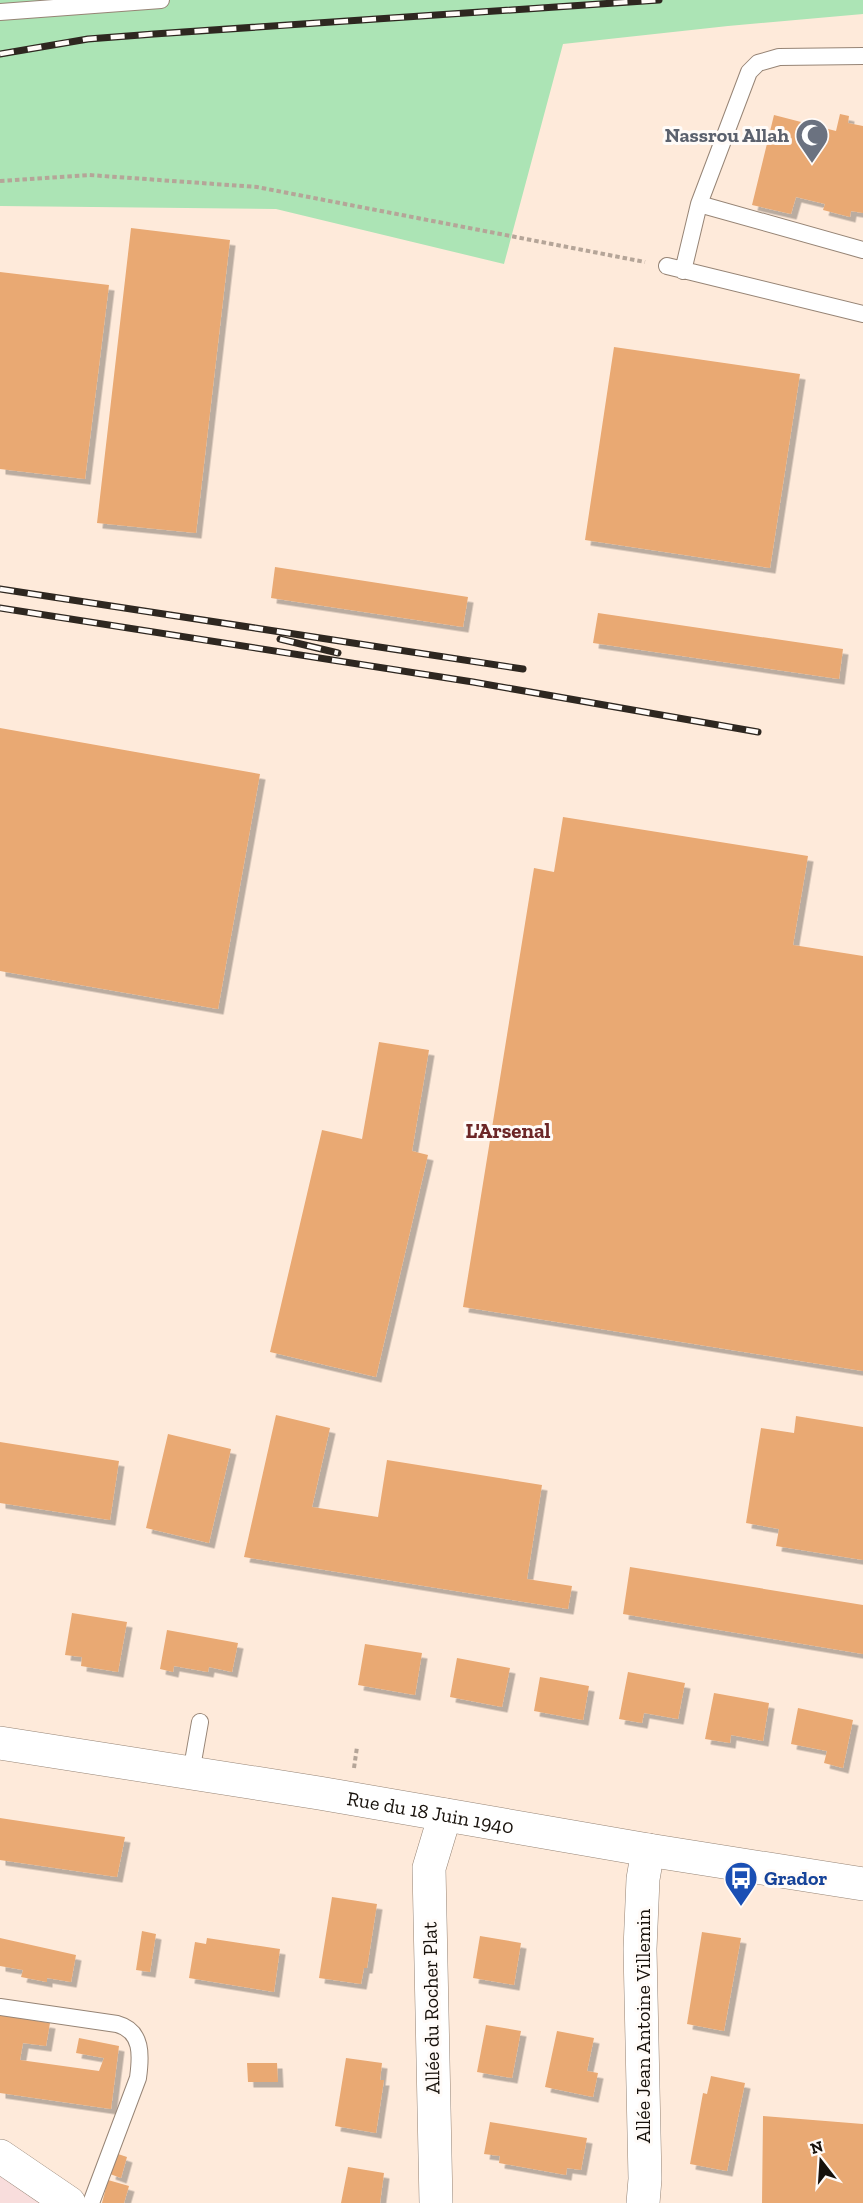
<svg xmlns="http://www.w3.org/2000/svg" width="863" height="2203" font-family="'Zilla Slab',serif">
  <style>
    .medical { fill: #f8dddc }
    .green { fill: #ace4b5 }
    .building { fill: #e9a973; filter: url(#shadow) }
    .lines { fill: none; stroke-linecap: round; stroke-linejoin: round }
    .lane-casing { stroke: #968475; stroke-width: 18 }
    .street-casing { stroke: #968475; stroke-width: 34 }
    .secondary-casing { stroke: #968475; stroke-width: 34 }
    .path { stroke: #b5a598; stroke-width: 4; stroke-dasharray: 4.5 3; stroke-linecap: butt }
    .lane { stroke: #fff; stroke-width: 16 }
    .street { stroke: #fff; stroke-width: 33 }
    .secondary { stroke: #fff; stroke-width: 33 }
    .rail-casing { stroke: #2e2720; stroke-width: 7 }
    .rail { stroke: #fffbf8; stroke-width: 4.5; stroke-dasharray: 14; stroke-linecap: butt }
    .labels { text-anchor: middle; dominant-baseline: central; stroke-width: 6; stroke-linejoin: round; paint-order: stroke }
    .worship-label { font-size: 20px; font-weight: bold; fill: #5b616d; stroke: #fffbf8; text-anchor: end }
    .street-label { font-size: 20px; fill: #17110b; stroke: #fffbf8 }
    .transit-label { font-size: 20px; font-weight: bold; fill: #164399; stroke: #fffbf8; text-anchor: start }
    .neighbourhood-label { font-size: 21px; font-weight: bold; fill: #6c2627; stroke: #fffbf8 }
  </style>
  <defs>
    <filter id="shadow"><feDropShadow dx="5.5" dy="5.5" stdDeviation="0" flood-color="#0004"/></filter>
  </defs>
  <rect width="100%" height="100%" fill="#feeada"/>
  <path class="medical" d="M0 2166 54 2203H0Z"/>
  <path class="green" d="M0 0H863V14L728 26 563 44 504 264 276 209 0 206Z"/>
  <path class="building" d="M840 114 849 116 848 123 863 126V213L851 211 850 217 823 210 825 204 796 197 791 214 752 205 774 115 836 131Z
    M131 228 230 240 196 533 97 523Z
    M0 272 109 285 85 479 0 469Z
    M614 347 800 374 770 568 585 540Z
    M275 567 468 597 463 627 271 598Z
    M598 613 843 649 839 679 593 643Z
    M0 728 260 774 218 1009 0 971Z
    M563 817 808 856 793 945 863 956V1371L463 1307 534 868 554 872Z
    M379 1042 429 1050 412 1151 428 1155 376 1377 270 1352 322 1130 362 1139Z
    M276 1415 330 1428 312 1507 378 1517 387 1460 542 1485 527 1579 572 1586 568 1609 244 1557Z
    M796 1416 863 1427V1560L776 1546 779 1529 746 1523 761 1428 794 1433Z
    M168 1434 231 1449 209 1543 146 1528Z
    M0 1442 119 1461 110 1520 0 1503Z
    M630 1567 863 1605V1654L623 1614Z
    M72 1613 127 1622 118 1672 81 1666 82 1657 65 1655Z
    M167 1630 238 1643 232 1672 209 1667 208 1672 174 1666 173 1672 160 1669Z
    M365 1644 422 1653 415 1695 358 1685Z
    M457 1658 510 1668 502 1707 450 1697Z
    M628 1672 685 1683 678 1719 644 1713 642 1723 619 1719Z
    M540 1677 589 1686 583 1720 534 1711Z
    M714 1693 769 1703 763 1741 731 1735 730 1743 705 1739Z
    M798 1708 853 1720 843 1768 824 1763 827 1751 791 1744Z
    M0 1818 125 1837 117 1877 0 1860Z
    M332 1897 377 1904 367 1968H364L361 1984 319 1978Z
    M142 1931 156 1934 150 1972 136 1970Z
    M702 1932 741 1938 724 2031 687 2024Z
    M480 1936 521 1943 514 1985 473 1978Z
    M0 1938 76 1955 71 1982 47 1978V1982L21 1977 23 1970 0 1966Z
    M207 1938 280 1949 274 1992 189 1978 195 1942 206 1944Z
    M0 2015 50 2023 46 2046 23 2043 20 2060 99 2071 104 2058 76 2053 79 2038 119 2046 111 2109 0 2093Z
    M486 2025 521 2031 512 2078 477 2072Z
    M557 2031 594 2038 587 2071 598 2073 593 2097 545 2087Z
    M346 2058 382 2063 380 2080H384L376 2133 335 2126Z
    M247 2063H277L278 2082H248Z
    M711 2076 745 2083 727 2171 690 2164 703 2093 707 2094Z
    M763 2116 863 2124V2203H762Z
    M490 2122 587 2138 581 2170 567 2168 566 2175 499 2163 500 2156 484 2154Z
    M115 2153 127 2157 121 2178 110 2174Z
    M348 2167 384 2173 380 2203H341Z
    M108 2180 129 2186 124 2203H102Z"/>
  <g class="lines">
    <defs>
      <path id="lane" d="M0 12 161 0
        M699 204 749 72 758 63 779 57 863 56
        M667 266 863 314
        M683 271 699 204 863 250
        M191 1773 200 1722
        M0 2007 117 2024C143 2031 141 2056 138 2078L91 2203"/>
      <path id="street" d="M0 2156 69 2203
        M436 2203 429 1868 445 1815
        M643 2203 645 2179 640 1949 643 1879 648 1850"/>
      <g id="secondary">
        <path id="s1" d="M0 1743 319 1793 648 1850 863 1884"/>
      </g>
    </defs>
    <use href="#lane" class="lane-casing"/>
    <use href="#street" class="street-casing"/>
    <use href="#secondary" class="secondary-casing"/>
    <path class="path" d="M0 181 89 175 257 187 645 262
      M354 1768 357 1747"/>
    <use href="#lane" class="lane"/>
    <use href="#street" class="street"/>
    <use href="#secondary" class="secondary"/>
    <defs>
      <path id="rail" d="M0 54 88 39 154 34 659 0
        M0 589 523 669
        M0 608 473 682 758 732
        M280 639 338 653"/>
    </defs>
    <use href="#rail" class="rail-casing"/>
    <use href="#rail" class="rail"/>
  </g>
  <defs>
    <symbol id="mosque-pin" viewBox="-11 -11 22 30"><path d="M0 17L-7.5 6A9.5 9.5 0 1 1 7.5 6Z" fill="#6b7280" stroke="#fffbf8"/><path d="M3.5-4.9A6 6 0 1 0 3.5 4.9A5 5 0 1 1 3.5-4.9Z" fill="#fff"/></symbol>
    <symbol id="bus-pin" viewBox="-11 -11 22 30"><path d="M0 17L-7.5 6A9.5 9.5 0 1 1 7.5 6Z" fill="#1a4fb4" stroke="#fffbf8"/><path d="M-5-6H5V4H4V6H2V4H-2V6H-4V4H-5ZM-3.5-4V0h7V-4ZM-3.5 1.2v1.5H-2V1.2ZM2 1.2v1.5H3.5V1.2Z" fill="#fff"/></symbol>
  </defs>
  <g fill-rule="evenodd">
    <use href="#mosque-pin" x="793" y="116" width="38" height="52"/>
    <use href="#bus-pin" x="722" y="1859" width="38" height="52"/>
  </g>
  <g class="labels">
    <g class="worship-label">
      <text x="789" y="135">Nassrou Allah</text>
    </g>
    <g class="street-label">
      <text stroke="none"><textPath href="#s1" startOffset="436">Rue du 18 Juin 1940</textPath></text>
      <text transform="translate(431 2008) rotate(-91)">Allée du Rocher Plat</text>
      <text transform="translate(643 2026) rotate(-90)">Allée Jean Antoine Villemin</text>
    </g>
    <g class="transit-label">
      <text x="764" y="1878">Grador</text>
    </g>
    <g class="neighbourhood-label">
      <text x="508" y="1130">L'Arsenal</text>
    </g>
  </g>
  <g transform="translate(821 2161) rotate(343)" stroke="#fffbf8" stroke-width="4.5" paint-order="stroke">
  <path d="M0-4.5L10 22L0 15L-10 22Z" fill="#17110b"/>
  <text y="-9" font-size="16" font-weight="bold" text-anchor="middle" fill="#17110b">N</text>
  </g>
</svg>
